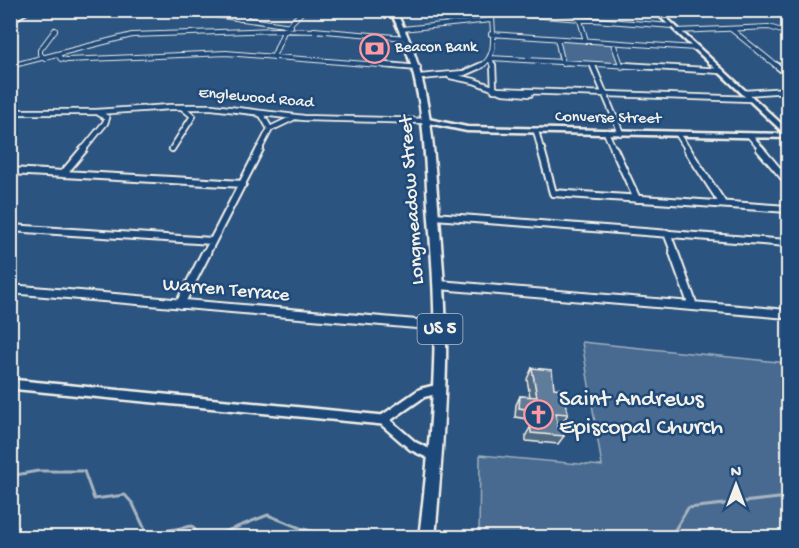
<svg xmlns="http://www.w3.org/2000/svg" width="799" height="548" font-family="'Gochi Hand',sans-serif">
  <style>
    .green { fill: #496b90; stroke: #9eaebc; stroke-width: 1.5 }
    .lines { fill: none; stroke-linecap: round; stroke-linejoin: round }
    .stream { stroke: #a7b4c0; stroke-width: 3 }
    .street-far4-casing { stroke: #f4f1e8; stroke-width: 6 }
    .street-far3-casing { stroke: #f4f1e8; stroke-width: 8 }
    .street-far2-casing { stroke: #f4f1e8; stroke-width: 10 }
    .street-far1-casing { stroke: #f4f1e8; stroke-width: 12 }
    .street-casing { stroke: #f4f1e8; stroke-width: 14 }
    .secondary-casing { stroke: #f4f1e8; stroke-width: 5 }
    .primary-casing { stroke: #f4f1e8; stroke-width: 5 }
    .highway-casing { stroke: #f4f1e8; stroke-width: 4 }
    .street-far4 { stroke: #1f4a7a; stroke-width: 4 }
    .street-far3 { stroke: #1f4a7a; stroke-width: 4.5 }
    .street-far2 { stroke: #1f4a7a; stroke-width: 6 }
    .street-far1 { stroke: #1f4a7a; stroke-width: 8 }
    .street { stroke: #1f4a7a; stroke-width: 9 }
    .secondary { fill: #1f4a7a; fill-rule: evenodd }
    .primary { fill: #1f4a7a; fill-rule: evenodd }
    .highway { fill: #1f4a7a; fill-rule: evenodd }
    .wall { fill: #516a84; stroke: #f4f1e8; stroke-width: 1.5 }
    .building { fill: #5e7b9a; stroke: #f4f1e8; stroke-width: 1.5 }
    .labels { text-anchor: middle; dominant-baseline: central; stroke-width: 5; stroke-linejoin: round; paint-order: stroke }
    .far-poi-label { font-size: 16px; fill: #f4f1e8; stroke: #1f4a7a; text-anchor: start }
    .far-street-label { font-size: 16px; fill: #f4f1e8; stroke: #1f4a7a }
    .shield { fill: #1f4a7a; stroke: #b4bfc7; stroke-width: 1.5 }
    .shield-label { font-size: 18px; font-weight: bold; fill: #f4f1e8 }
    .street-label { font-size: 20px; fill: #f4f1e8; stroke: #1f4a7a }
    .near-poi-label { font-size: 24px; fill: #f4f1e8; stroke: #1f4a7a; text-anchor: start }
  </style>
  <rect width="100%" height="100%" fill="#2c5481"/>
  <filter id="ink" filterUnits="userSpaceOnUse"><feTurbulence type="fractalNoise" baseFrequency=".0167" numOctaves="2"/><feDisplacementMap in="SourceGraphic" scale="12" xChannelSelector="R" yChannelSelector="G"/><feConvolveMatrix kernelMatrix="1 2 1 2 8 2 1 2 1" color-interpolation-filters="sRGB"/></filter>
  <g filter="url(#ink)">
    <path class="green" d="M582 38 611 42 621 65H583L559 62 556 41Z
      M582 342 788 363V537H479L480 455 602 466Z"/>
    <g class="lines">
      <path class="stream" d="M10 476 38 471H84L94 499 125 495 133 504 147 534 192 526 201 538
        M209 538 268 515 300 528 336 538
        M670 538 688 508 788 497"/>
      <defs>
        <path id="street-far4" d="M181 10 291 26
          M492 12 672 26
          M240 19 253 10
          M580 20 586 41
          M402 29 491 20
          M731 29 778 67
          M314 30 406 38
          M677 31 769 27 788 33
          M491 34 695 48
          M557 39 563 64
          M613 43 622 67
          M58 55 61 59 67 60 226 53 405 67
          M273 57 285 29 304 10
          M490 58 649 67
          M490 58 493 67
          M45 59 40 54V50L55 30
          M10 66 132 35 276 30 317 31
          M480 67C500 55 491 30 492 10"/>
        <path id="street-far3" d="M385 65 418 68
          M493 65 494 90
          M623 65 721 71
          M776 65 788 75
          M10 66 13 65
          M593 66 621 133
          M450 76 474 81 503 92 530 94
          M420 77 464 73 482 65
          M494 90 751 99
          M744 93 788 90
          M10 112H96L170 107H212L304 118 428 121
          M257 113 262 115 270 129
          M536 131 541 150
          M606 132 614 150
          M678 134 688 150
          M750 136 762 150
          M172 149 193 116 183 108
          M83 150 105 123 107 118 99 113
          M259 150 270 129 293 118"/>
        <path id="street-far2" d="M541 149 553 193 788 209
          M614 149 637 199
          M687 149 723 204
          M760 149 788 182
          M10 171 243 184
          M63 174 84 149
          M434 216 788 243
          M10 228 212 241
          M667 233 675 254
          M206 254 260 149"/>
        <path id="street-far1" d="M674 253 693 306
          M439 285 788 314
          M10 289 440 326
          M180 304 206 253
          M10 384 19 385"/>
        <path id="street" d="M10 384 383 420 422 393 438 389
          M383 420 413 446 434 456"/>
        <path id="secondary" d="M653 10H658L788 130V138L467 131 428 123 425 121 428 119 467 127 785 134Z"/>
        <path id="primary" d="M390 10H395C430 76 432 132 438 205 442 258 447 311 446 364 445 422 440 480 435 538H419C426 480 432 423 434 365 436 312 432 258 428 205 424 133 423 77 390 10Z"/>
        <path id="highway" d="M24 10H32L10 23V18Z"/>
      </defs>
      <use href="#street-far4" class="street-far4-casing"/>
      <use href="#street-far3" class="street-far3-casing"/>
      <use href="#street-far2" class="street-far2-casing"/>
      <use href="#street-far1" class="street-far1-casing"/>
      <use href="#street" class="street-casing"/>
      <use href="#secondary" class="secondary-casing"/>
      <use href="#primary" class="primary-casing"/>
      <use href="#highway" class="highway-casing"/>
      <use href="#street-far4" class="street-far4"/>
      <use href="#street-far3" class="street-far3"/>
      <use href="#street-far2" class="street-far2"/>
      <use href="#street-far1" class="street-far1"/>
      <use href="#street" class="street"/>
      <use href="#secondary" class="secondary"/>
      <use href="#primary" class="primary"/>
      <use href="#highway" class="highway"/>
    </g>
    <path class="wall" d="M532 368 554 388 564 401 568 414 562 423 557 422 558 429 564 436 558 444 526 441V435L531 426H533V420L515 417 516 405 520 396 530 397 527 379Z"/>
    <path class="building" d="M532 368 552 370 554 388 562 389 564 401H566L568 414 556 413 558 429H563L564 436 531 433V426L539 427 538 411 519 408 520 396 537 397Z"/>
  </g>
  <defs>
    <symbol id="bank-ring" viewBox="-11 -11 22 22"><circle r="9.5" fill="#1f4a7a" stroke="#ff9aa2" stroke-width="1.5"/><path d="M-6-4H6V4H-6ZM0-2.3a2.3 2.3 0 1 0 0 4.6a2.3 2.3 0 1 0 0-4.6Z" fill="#ff9aa2"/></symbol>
    <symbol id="church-ring" viewBox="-11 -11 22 22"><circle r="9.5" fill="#1f4a7a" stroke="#ff9aa2" stroke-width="1.5"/><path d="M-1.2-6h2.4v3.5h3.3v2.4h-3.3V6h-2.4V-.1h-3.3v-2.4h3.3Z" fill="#ff9aa2"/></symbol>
  </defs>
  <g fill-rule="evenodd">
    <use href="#bank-ring" x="358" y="32" width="33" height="33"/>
    <use href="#church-ring" x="522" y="398" width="33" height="33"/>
  </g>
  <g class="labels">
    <g class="far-poi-label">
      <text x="395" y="48">Beacon Bank</text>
    </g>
    <g class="far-street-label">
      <text transform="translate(256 99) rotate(5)">Englewood Road</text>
      <text transform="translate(608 119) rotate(1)">Converse Street</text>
    </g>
    <rect class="shield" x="417.5" y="314" width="45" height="30" rx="4.5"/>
    <g class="shield-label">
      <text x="440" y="329">US 5</text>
    </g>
    <g class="street-label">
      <text transform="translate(413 200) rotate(-94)">Longmeadow Street</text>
      <text transform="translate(226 291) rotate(5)">Warren Terrace</text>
    </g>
    <g class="near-poi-label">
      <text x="559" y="400">Saint Andrews<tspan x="559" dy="28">Episcopal Church</tspan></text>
    </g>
  </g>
  <rect width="799" height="548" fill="none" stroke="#1f4a7a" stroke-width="36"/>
  <rect x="18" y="18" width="763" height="512" fill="none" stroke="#f4f1e8" stroke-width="2" filter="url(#ink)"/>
  <g transform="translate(736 485)" stroke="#1f4a7a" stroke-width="4.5" paint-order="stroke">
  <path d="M0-4.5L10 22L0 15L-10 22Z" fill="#f4f1e8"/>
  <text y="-9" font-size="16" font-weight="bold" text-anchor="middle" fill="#f4f1e8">N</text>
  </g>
</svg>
